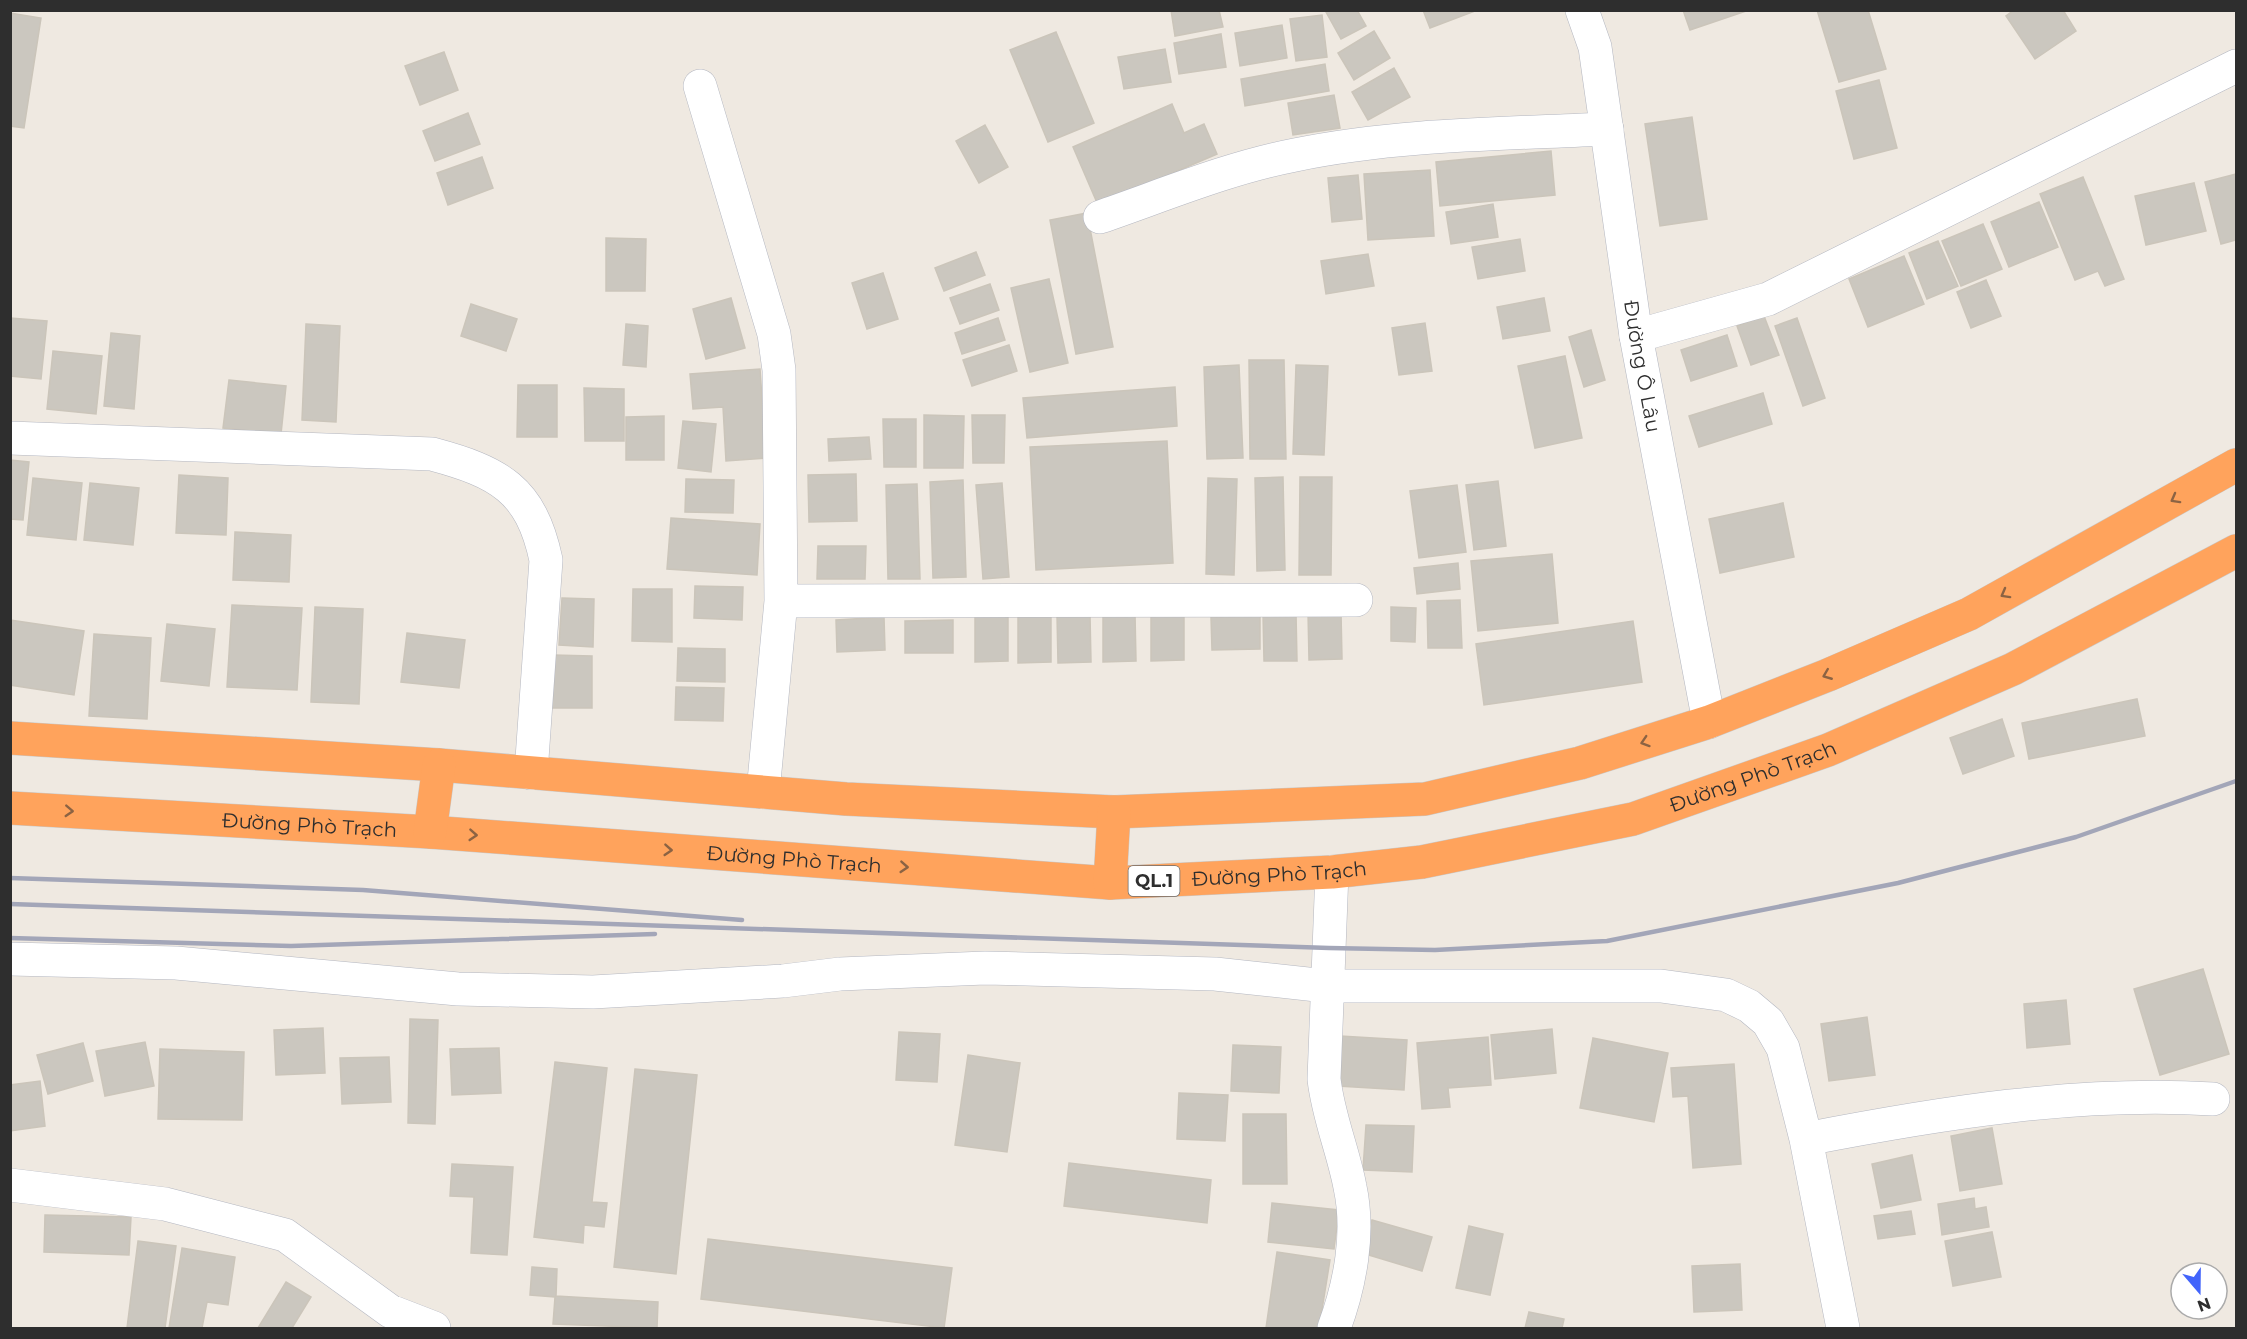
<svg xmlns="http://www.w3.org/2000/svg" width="2247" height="1339" font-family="Montserrat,sans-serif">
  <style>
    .building { fill: #cbc7bf; stroke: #cbc5ba; stroke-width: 1.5 }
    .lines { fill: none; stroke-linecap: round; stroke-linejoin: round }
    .street-casing { stroke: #b4b7c1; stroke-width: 34 }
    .secondary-casing { stroke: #b4b7c1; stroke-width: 34 }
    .highway-casing { stroke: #c9c9c9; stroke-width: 34 }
    .street { stroke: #fff; stroke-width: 33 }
    .secondary { stroke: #fff; stroke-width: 33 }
    .highway { stroke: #ffa35c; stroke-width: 33 }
    .rail { stroke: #a3a6b8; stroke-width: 4.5 }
    .oneway { stroke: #8c6343 }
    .labels { text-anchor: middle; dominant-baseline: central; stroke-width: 4.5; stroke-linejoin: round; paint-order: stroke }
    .shield { fill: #fff; stroke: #6d6d6d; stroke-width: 1.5 }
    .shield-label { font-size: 18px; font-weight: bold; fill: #2e2e2e }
    .street-label { font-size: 20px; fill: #2e2e2e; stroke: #fff }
  </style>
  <rect width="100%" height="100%" fill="#efe9e1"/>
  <path class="building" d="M1171 10H1219L1223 27 1175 36Z
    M1329 10H1357L1366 26 1341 39 1326 12Z
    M1423 10H1474L1475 11 1430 28Z
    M1683 10H1749L1690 30Z
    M1817 10H1868L1886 69 1839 82Z
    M2014 10H2063L2076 31 2035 59 2006 16Z
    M10 13 41 18 24 128 10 126Z
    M1322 15 1327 57 1296 61 1290 19Z
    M1282 25 1287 58 1240 66 1235 33Z
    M1374 31 1390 58 1354 80 1338 53Z
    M1056 32 1094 123 1048 142 1010 50Z
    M1221 34 1226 67 1179 74 1174 43Z
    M1165 49 1171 82 1124 89 1118 57Z
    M444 52 458 90 420 105 405 66Z
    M1325 64 1329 91 1245 106 1241 79Z
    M1394 68 1410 97 1368 120 1352 92Z
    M1879 80 1897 148 1854 159 1836 91Z
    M1334 95 1340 128 1293 135 1288 103Z
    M1172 104 1184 133 1204 124 1217 154 1098 205 1073 147Z
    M468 113 480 144 435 161 423 131Z
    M1692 117 1707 219 1660 226 1645 124Z
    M985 125 1008 167 979 183 956 141Z
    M1551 151 1555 195 1440 206 1436 162Z
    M482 157 493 188 448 205 437 173Z
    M1430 170 1434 236 1368 240 1364 174Z
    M2236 174V240L2221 244 2205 182Z
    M1358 175 1362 219 1332 222 1328 178Z
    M2083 177 2124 279 2105 286 2098 271 2075 280 2040 194Z
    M2194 183 2206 231 2146 245 2135 196Z
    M2039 202 2058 247 2009 267 1991 222Z
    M1493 204 1498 237 1451 244 1446 212Z
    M1087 213 1113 347 1076 354 1050 220Z
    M1983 224 2002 269 1961 286 1942 241Z
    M606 238 646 239 645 291H606Z
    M1520 239 1525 271 1478 279 1472 247Z
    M1938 241 1958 286 1927 299 1909 253Z
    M976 252 985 275 944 291 935 268Z
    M1368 254 1374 286 1326 294 1321 261Z
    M1904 256 1924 304 1868 327 1849 279Z
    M883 273 898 319 867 329 852 283Z
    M1049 279 1068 363 1030 372 1011 288Z
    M1986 280 2001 316 1971 328 1957 292Z
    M990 284 999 310 960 324 950 298Z
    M731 298 745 348 706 359 693 309Z
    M1544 298 1550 331 1503 339 1497 307Z
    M471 304 517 319 506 351 461 336Z
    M1764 316 1779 355 1751 365 1737 326Z
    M10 318 47 321 41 379 10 376Z
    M998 318 1005 340 962 354 955 333Z
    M1797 318 1825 398 1803 406 1775 326Z
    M1425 323 1432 371 1399 375 1392 328Z
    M306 324 340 326 336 422 302 420Z
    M626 324 648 326 646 367 623 365Z
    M1591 330 1605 380 1584 387 1569 337Z
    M111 333 140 336 134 409 104 406Z
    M1727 335 1737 366 1691 381 1681 350Z
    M1009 345 1017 371 972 386 963 360Z
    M53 351 102 356 96 414 47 409Z
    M1565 356 1582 438 1535 448 1518 366Z
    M1249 360H1284L1286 459H1250Z
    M1239 365 1243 458 1207 459 1204 367Z
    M1296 365 1328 366 1324 455 1293 454Z
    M760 369 766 458 726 461 723 407 693 409 690 374Z
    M229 380 286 386 281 434 223 428Z
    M518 385H557V437H517Z
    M1175 387 1177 426 1027 438 1023 398Z
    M584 388 624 389V441H585Z
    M1763 393 1772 424 1699 447 1689 416Z
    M924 415 964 416 963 468H924Z
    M972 415H1005L1004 463H973Z
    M664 416V460H626V417Z
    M883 419H916V467H884Z
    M683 421 716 424 711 472 678 468Z
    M869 437 871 459 829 461 828 439Z
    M1167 441 1173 563 1036 570 1030 447Z
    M10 460 29 462 23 520 10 519Z
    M856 474 857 521 809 522 808 475Z
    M179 475 228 478 226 535 176 533Z
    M1283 477 1285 570 1257 571 1255 478Z
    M1300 477H1332L1331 575H1299Z
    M33 478 82 483 76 540 27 535Z
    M1208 478 1237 479 1234 575 1206 574Z
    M686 479 734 480 733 513 685 512Z
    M963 480 966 577 933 578 930 482Z
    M1498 481 1506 546 1474 550 1466 485Z
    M90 483 139 488 133 545 84 540Z
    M1002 483 1009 577 983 579 976 485Z
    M917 484 920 579H888L886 485Z
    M1457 485 1466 552 1419 558 1410 491Z
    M1783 503 1794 557 1720 573 1709 519Z
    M671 518 760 524 757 575 667 569Z
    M235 532 291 535 289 582 233 580Z
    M818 546H866L865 579H817Z
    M1552 554 1558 623 1478 631 1471 561Z
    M1458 563 1460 589 1417 594 1414 568Z
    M695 586 743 587 742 620 694 618Z
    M633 589H672V642L632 641Z
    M562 598 594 599 593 647 559 645Z
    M1460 600 1462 648H1428L1427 601Z
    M232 605 302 608 297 690 227 687Z
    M315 607 363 609 359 704 311 702Z
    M1391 607 1416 608 1415 642 1391 641Z
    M1308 612H1341L1342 659 1309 660Z
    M1008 613V661L975 662V614Z
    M1151 613H1184V660L1151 661Z
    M1296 613 1297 661H1264L1263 614Z
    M1051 614V662L1018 663V615Z
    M1103 614H1135L1136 661 1103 662Z
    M1057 615H1090L1091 662 1058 663Z
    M1260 616V649L1212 650 1211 617Z
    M884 617 885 650 837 652 836 620Z
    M10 620 84 631 74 695 10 685Z
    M953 620V653H905V621Z
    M1633 621 1642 682 1484 705 1476 644Z
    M167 624 215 629 209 686 161 681Z
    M407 633 465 640 459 688 401 682Z
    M94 634 151 638 147 719 89 716Z
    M678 648 725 649V682L677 681Z
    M553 655 592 656V708H552Z
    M676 687 724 688 723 721 675 720Z
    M2137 699 2145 736 2029 759 2022 723Z
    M2002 719 2014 756 1963 774 1950 738Z
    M2203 969 2229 1054 2160 1075 2134 989Z
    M2066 1000 2070 1044 2027 1048 2024 1004Z
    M1867 1017 1875 1075 1829 1081 1821 1024Z
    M410 1019 438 1020 435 1124 408 1123Z
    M323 1028 325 1073 276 1075 274 1030Z
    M1552 1029 1556 1073 1495 1079 1491 1035Z
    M899 1032 940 1034 937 1082 896 1080Z
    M1340 1036 1407 1040 1404 1090 1338 1086Z
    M1488 1037 1491 1085 1448 1088 1450 1107 1422 1109 1417 1043Z
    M1593 1038 1668 1053 1654 1122 1580 1108Z
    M145 1042 154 1086 105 1096 96 1051Z
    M83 1043 93 1081 48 1094 37 1055Z
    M1233 1045 1281 1047 1279 1093 1231 1091Z
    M499 1048 501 1093 452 1095 450 1049Z
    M160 1049 244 1052 242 1120 158 1119Z
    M968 1055 1020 1063 1007 1152 955 1145Z
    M389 1057 391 1102 342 1104 340 1058Z
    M555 1062 607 1068 592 1202 607 1203 604 1227 584 1225 583 1243 534 1237Z
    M1734 1064 1741 1164 1693 1168 1688 1096 1673 1097 1671 1068Z
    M635 1069 697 1075 676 1274 614 1267Z
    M40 1081 45 1126 10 1131V1085Z
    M1179 1093 1228 1095 1225 1141 1177 1139Z
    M1243 1114H1286L1287 1184H1243Z
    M1366 1125 1414 1126 1412 1172 1363 1170Z
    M1992 1128 2002 1184 1960 1191 1951 1136Z
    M1912 1155 1921 1200 1881 1208 1872 1164Z
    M1069 1163 1211 1180 1207 1223 1064 1206Z
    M452 1164 513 1167 507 1255 471 1253 474 1197 450 1196Z
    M1974 1198 1975 1209 1986 1207 1989 1227 1942 1235 1938 1204Z
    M1272 1203 1339 1210 1334 1249 1268 1242Z
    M1911 1211 1915 1234 1878 1239 1874 1216Z
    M45 1215 131 1217 129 1255 44 1252Z
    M1372 1220 1432 1237 1422 1271 1362 1253Z
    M1469 1226 1503 1234 1490 1295 1456 1288Z
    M1992 1232 2001 1277 1953 1286 1945 1241Z
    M708 1239 952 1268 944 1328 701 1299Z
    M138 1241 176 1246 165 1328H127Z
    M182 1248 235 1257 228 1305 207 1302 202 1328H169Z
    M1277 1252 1330 1260 1319 1328H1266Z
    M1740 1264 1742 1310 1694 1312 1692 1266Z
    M532 1267 557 1269 556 1296 658 1302 657 1328 553 1324 555 1297 530 1295Z
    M286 1282 311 1297 292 1328H258Z
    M1529 1312 1564 1319 1562 1328H1525Z"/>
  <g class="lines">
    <defs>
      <path id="street" d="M700 86 774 334 779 370 781 601 763 792
        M1100 217C1164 195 1228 168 1295 155 1397 134 1503 134 1607 129
        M1636 336 1768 299 2236 66
        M10 438 432 454C499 472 531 489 546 560L531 773
        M781 601 1356 600
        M1332 872 1324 1079C1328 1116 1343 1150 1350 1187 1360 1233 1350 1285 1334 1328
        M10 959 176 963 458 989 593 992 783 981 840 974 985 968 1215 974 1326 986H1661L1726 995 1749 1006 1768 1022 1783 1048 1806 1139 1843 1328
        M1806 1139C1940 1113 2076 1091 2213 1099
        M10 1185 165 1204 285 1235 390 1311 434 1328"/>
      <g id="secondary">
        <path id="s1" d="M1582 10 1595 47 1636 336 1709 722"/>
      </g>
      <g id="highway">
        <path d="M10 738 439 765 846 799 1114 812 1425 799 1580 763 1709 722 1828 675 1969 614 2236 465"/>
        <path id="s2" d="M10 808 430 832 1110 883 1332 872 1422 862 1633 819 1828 750 2013 669 2236 551"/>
        <path d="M430 832 439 765"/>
        <path d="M1110 883 1114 812"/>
      </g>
    </defs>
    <use href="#street" class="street-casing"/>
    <use href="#secondary" class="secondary-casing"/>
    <use href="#highway" class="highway-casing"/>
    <use href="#street" class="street"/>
    <use href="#secondary" class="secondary"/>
    <use href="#highway" class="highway"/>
    <path class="rail" d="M10 878 363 890 742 920
      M10 904 1329 948 1435 950 1607 941 1898 883 2076 837 2236 781
      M10 938 291 946 655 934"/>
  </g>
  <defs><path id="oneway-chevron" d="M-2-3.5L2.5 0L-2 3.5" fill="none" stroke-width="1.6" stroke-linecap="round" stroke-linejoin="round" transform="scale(1.5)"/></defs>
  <g class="oneway">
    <use href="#oneway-chevron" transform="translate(2175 499) rotate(151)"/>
    <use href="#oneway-chevron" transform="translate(2005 594) rotate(151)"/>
    <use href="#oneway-chevron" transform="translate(1827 675) rotate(158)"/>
    <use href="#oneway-chevron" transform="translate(1645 742) rotate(162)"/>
    <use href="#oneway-chevron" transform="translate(69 811) rotate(3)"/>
    <use href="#oneway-chevron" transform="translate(473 835) rotate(4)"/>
    <use href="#oneway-chevron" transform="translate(668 850) rotate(4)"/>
    <use href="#oneway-chevron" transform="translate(904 867) rotate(4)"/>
  </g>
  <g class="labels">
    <rect class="shield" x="1128.5" y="866" width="51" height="30" rx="4.5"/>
    <g class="shield-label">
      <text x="1154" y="881">QL.1</text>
    </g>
    <g class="street-label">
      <text stroke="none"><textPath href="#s1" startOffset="362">Đường Ô Lâu</textPath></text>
      <text stroke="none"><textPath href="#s2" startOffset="1758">Đường Phò Trạch</textPath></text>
      <text stroke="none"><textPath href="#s2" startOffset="300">Đường Phò Trạch</textPath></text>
      <text stroke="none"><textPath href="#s2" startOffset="786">Đường Phò Trạch</textPath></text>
      <text stroke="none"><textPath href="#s2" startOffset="1272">Đường Phò Trạch</textPath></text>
    </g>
  </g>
  <rect width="2247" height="1339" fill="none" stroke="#2e2e2e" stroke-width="24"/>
  <g transform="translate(2199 1291) rotate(160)"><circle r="28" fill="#ffffff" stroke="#ababab" stroke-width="1.5"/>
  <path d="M0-4.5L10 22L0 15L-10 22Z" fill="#4264fb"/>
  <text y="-9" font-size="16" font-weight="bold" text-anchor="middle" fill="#2e2e2e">N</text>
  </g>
</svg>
